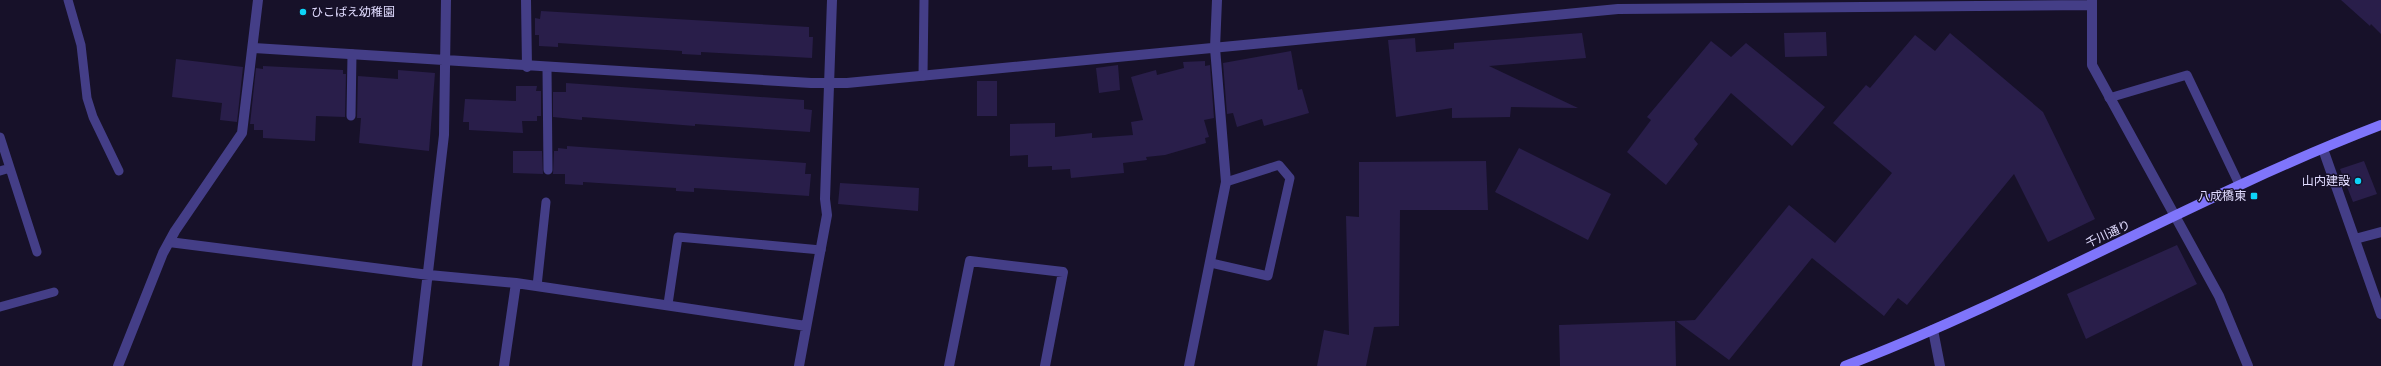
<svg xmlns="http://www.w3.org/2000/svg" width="2381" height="366" font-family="'Fira Sans','Noto Sans JP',sans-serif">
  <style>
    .building { fill: #291e4a }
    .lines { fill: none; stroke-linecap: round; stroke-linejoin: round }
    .lane { stroke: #443e87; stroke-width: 9 }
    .street { stroke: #443e87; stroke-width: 10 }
    .secondary { stroke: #7f75fb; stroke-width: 10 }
    .poi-dot { fill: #0dd4f8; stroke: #171129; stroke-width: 1.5 }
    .labels { text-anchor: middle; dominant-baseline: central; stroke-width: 3; stroke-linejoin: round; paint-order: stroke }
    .poi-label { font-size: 12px; fill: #e0dbfe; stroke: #171129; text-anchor: end }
    .street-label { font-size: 12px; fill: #e0dbfe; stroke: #171129 }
  </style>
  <rect width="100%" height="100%" fill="#171129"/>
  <path class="building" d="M2341 0H2381V34L2371 24 2370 26Z
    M541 11 809 27V37H813L812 58 701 52V55L682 54V51L558 43V47L539 46V35H535V18L540 19Z
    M1826 32 1827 56 1785 57 1784 33Z
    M1582 33 1586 58 1489 66 1578 108 1511 107 1510 117 1452 118V108L1396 117 1388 40 1415 38 1416 52 1454 49V43Z
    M1950 33 2043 112 2095 219 2048 242 2014 174 1907 305 1898 298 1884 316 1812 258 1729 360 1676 321 1695 320 1789 205 1835 243 1892 173 1833 123 1866 85 1870 88 1915 35 1935 51Z
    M1711 41 1731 57 1746 43 1825 107 1792 146 1731 93 1694 139 1698 144 1666 185 1627 152 1651 120 1647 117Z
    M1291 51 1298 90 1302 89 1309 113 1264 126 1262 119 1237 127 1233 113 1227 114 1223 63Z
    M176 59 243 67 237 122 220 120 222 103 172 97Z
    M1205 61V66L1210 65 1214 118 1204 120 1209 137 1205 138 1206 143 1165 155 1146 157 1147 160 1123 163 1124 173 1071 178 1070 169 1052 170V166L1028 167V155L1010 156V124L1055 123V137L1092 133V138L1133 135 1131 122 1143 120 1131 77 1156 70 1157 75 1184 68 1183 62Z
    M1118 65 1120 90 1099 93 1096 68Z
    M263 66 343 70V74H346L345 117 316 116 315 141 263 138V130H254V124H250L256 68 263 69Z
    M398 70 435 73 429 151 359 143 361 118H357L358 76 398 79Z
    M977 81H997V116H977Z
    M566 83 804 100V109L812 110 810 132 695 124V126L582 117V120L553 117V92H566Z
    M516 86H537L536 91H541V116H537V121H522L523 133 469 130V122H463L465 99 516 101Z
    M567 146 806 163 805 174H811L809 196 694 188V192L676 191V188L583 182V185L565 184V174H553L554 151H558V148L567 149Z
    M1519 148 1611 194 1588 240 1495 192Z
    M513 151H542L543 174 513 173Z
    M1486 161 1488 210H1400L1399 326 1374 327 1366 366H1317L1324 330 1349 335 1346 216 1359 217V162Z
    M2364 161 2377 194 2353 202 2340 169Z
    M840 183 919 188 918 211 838 204Z
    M2177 245 2197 284 2086 339 2067 294Z
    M1675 321 1676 366H1560L1559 325Z"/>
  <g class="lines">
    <path class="lane" d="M68 0 81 45 87 98 93 117 119 171
      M547 68 548 170
      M923 76 924 0
      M2109 98 2187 75 2239 184
      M351 116 352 54
      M0 137 37 252
      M0 171 10 168
      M1211 263 1268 276 1290 178 1279 165 1226 182
      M537 286 546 202
      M668 304 678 237 821 250
      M0 307 54 292"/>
    <path class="street" d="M526 0 527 67
      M2092 0V65L2219 296 2248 366
      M253 48 811 83H847L1618 9 2092 5
      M2323 149 2381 314
      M2355 239 2381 232
      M169 242 429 275 516 283 806 326
      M1933 330 1940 366
      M118 366 163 253 175 231 242 133 258 0
      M417 366 444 135 446 0
      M504 366 516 283
      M799 366 827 215 825 199 832 0
      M949 366 970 261 1063 272 1045 366
      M1189 366 1226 182 1215 48 1217 0"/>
    <path class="secondary" d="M1845 366C2028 296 2198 195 2381 125"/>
  </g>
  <g class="poi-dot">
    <circle cx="303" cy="12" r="4"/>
    <circle cx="2358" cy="181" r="4"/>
    <rect x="2250" y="192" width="8" height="8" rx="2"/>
  </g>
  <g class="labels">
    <g class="poi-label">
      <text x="311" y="12" text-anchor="start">ひこばえ幼稚園</text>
      <text x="2350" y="181">山内建設</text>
      <text x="2246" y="196">八成橋東</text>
    </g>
    <g class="street-label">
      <text transform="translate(2108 234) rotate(-25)">千川通り</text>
    </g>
  </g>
</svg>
